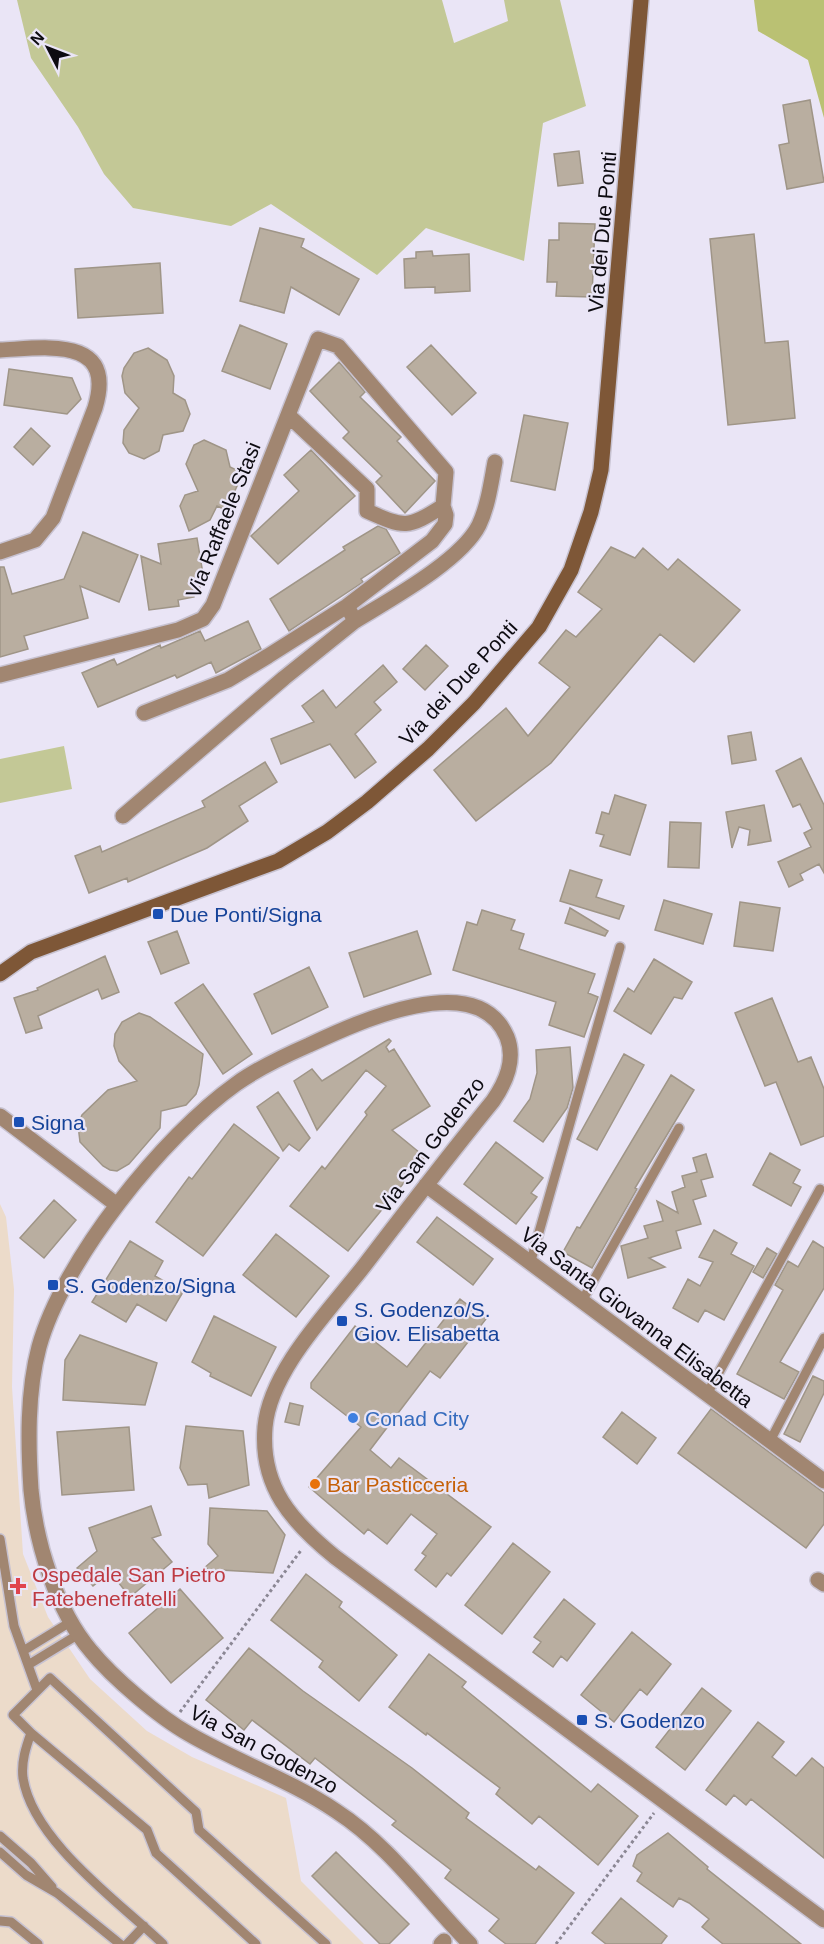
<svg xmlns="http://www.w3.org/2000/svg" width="824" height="1944" font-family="Helvetica,sans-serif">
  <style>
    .medical { fill: #ecdbca }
    .green { fill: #c3c896 }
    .forest { fill: #bac173 }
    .building { fill: #b9aea0; stroke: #9f9587; stroke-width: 1.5 }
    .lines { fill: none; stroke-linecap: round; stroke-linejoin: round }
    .lane-casing { stroke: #c7c2d1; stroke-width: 12 }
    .street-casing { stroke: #c7c2d1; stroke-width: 18 }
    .secondary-casing { stroke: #c7c2d1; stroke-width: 18 }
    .path { stroke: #8b8794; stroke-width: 3; stroke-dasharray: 3 3; stroke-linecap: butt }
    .lane { stroke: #a18671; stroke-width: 9 }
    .street { stroke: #a18671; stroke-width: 15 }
    .secondary { stroke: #7e5737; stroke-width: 15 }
    .transit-dot { fill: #1a4fb4; stroke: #eae5f6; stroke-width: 2 }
    .shop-dot { fill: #3f7fe0; stroke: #eae5f6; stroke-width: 2 }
    .food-dot { fill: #e8710a; stroke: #eae5f6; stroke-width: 2 }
    .health-dot { fill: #e0444e; stroke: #eae5f6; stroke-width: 2 }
    .labels { text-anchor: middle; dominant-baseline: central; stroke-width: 4.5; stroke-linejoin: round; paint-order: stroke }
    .street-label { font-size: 21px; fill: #0d0b11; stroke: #eae5f6 }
    .transit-label { font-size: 21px; fill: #164399; stroke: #eae5f6; text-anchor: start }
    .shop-label { font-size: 21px; fill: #366cbe; stroke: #eae5f6; text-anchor: start }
    .food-label { font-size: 21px; fill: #c56008; stroke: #eae5f6; text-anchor: start }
    .health-label { font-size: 21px; fill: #be3a42; stroke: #eae5f6; text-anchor: start }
  </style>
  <rect width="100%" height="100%" fill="#eae5f6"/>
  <path class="medical" d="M0 1204 6 1217 14 1289 12 1387 23 1554 48 1617 90 1679 147 1731 192 1757 286 1798 301 1881 364 1944H0Z"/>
  <path class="green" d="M17 0H442L454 43 508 21 504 0H560L586 106 543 123 524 261 426 228 377 275 271 204 231 226 133 208 104 174 78 127 31 58Z
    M64 746 72 789 0 803V759Z"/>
  <path class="forest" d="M754 0H824V118L808 60 758 31Z"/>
  <path class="building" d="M810 100 824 182 787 189 779 145 789 143 783 105Z
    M579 151 583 183 558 186 554 154Z
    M559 223 595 224 592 297 556 296 557 282H547L549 240H559Z
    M260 228 304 239 301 247 359 279 339 315 291 287 284 313 240 301Z
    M754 234 765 343 788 341 795 418 728 425 710 239Z
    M432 251 433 256 469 254 470 291 435 293V287L405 288 404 259 416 258V252Z
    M160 263 163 313 78 318 75 269Z
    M240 325 287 344 270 389 222 371Z
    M431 345 476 393 452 415 407 367Z
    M148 348 167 360 174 376 173 393 185 400 190 414 183 431 163 435 159 451 144 459 129 453 123 443 124 430 139 408 125 393 122 376 124 368 134 353Z
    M339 362 365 392 360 397 401 437 397 441 435 481 405 513 376 482 382 476 343 438 349 432 310 391Z
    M9 369 72 378 81 399 67 414 4 405Z
    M524 415 568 423 555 490 511 481Z
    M31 428 50 446 33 465 14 447Z
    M204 440 226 450 230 467 243 473 226 510 217 506 210 520 189 531 180 506 185 495 198 491 186 464 194 445Z
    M311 450 355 496 278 564 251 536 299 491 284 475Z
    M378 526 386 529 400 553 361 579 363 582 357 586 289 631 270 599 345 550 343 547Z
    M83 532 138 555 119 602 80 586 88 618 24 636 28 649 0 657V567H4L12 594 64 579Z
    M197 538 203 574 198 575 200 588 193 589 194 597 178 600 179 606 149 610 141 556 161 564 158 544Z
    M611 547 635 558 643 548 668 570 678 559 740 610 694 662 660 634 551 763 476 821 434 770 506 708 528 736 570 687 539 663 566 630 576 637 602 609 578 592Z
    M248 621 261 649 216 673 211 662 177 678 175 675 98 707 82 673 114 659 117 665 160 645 161 648 200 631 205 641Z
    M426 645 448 666 425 690 403 669Z
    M383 665 397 682 374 702 381 710 355 734 376 762 355 778 330 744 281 764 271 739 314 722 302 706 323 690 336 708Z
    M751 732 756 760 732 764 728 736Z
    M801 758 824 805V873L819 864 800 874 803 880 789 887 778 862 811 847 804 833 812 829 800 804 793 807 776 771Z
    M265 762 277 782 239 806 248 821 207 848 128 882 127 878 89 893 75 856 100 846 102 852 205 807 202 801Z
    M615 795 646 805 630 855 600 846 604 835 596 833 602 812 609 814Z
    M764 805 771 841 748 845 750 830 739 827 732 848 726 812Z
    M670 822 701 823 699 868 668 867Z
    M570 870 602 880 596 897 624 906 619 919 560 901Z
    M664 900 712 914 703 944 655 930Z
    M740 902 780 908 773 951 734 946Z
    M570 908 608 931 605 936 565 923Z
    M482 910 515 920 511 930 524 934 519 949 595 974 588 993 598 997 584 1037 549 1025 556 1002 453 970 467 922 477 925Z
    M177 931 189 963 161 974 148 942Z
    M417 931 431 974 364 997 349 953Z
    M105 956 119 992 102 999 98 989 38 1016 42 1028 26 1033 14 998 38 990 37 988Z
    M654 959 692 982 682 999 674 997 651 1034 614 1011 628 988 634 992Z
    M309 967 328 1007 272 1034 254 994Z
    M203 984 252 1054 223 1074 175 1003Z
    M772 998 798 1062 811 1057 824 1089V1136L801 1145 776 1082 765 1086 735 1013Z
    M139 1013 150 1017 203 1054 199 1085 196 1094 186 1105 161 1111 160 1128 129 1164 117 1171 110 1170 103 1166 80 1142 78 1125 82 1115 108 1090 137 1081 119 1061 114 1046 115 1034 122 1022Z
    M389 1039 391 1041 386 1047 389 1052 394 1049 430 1106 392 1130 425 1157 348 1251 290 1206 322 1166 325 1169 367 1115 365 1112 386 1086 366 1070 317 1130 294 1081 312 1069 322 1081Z
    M570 1047 573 1088 567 1108 543 1142 514 1121 530 1099 537 1073 536 1050Z
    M624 1054 644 1065 597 1150 577 1139Z
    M671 1075 694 1090 635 1188 637 1189 592 1268 563 1252 577 1227 580 1228Z
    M278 1092 310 1138 299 1151 289 1144 283 1151 257 1107Z
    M234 1124 279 1158 203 1256 156 1222 189 1177 192 1179Z
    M496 1142 543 1178 531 1193 537 1197 516 1224 464 1184Z
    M770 1153 800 1170 793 1183 801 1187 791 1206 753 1185Z
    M706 1154 713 1177 701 1180 706 1196 693 1200 701 1224 676 1231 681 1248 649 1258 665 1267 628 1278 621 1246 648 1238 644 1226 663 1221 657 1201 678 1213 672 1192 685 1187 682 1176 697 1172 693 1158Z
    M54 1200 76 1220 44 1258 20 1238Z
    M437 1217 493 1259 473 1285 417 1242Z
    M714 1230 737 1243 731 1254 754 1266 724 1320 705 1310 698 1322 673 1308 688 1279 700 1286 713 1262 699 1257Z
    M276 1234 329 1276 296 1317 243 1275Z
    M130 1241 163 1261 155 1276 183 1292 166 1321 137 1304 126 1322 92 1302Z
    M813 1241 824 1248V1288L780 1362 799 1372 784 1399 737 1374 783 1290 775 1285 788 1261 798 1267Z
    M767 1248 777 1254 763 1278 753 1272Z
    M460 1299 486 1319 440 1378 430 1371 370 1450 391 1468 399 1458 491 1527 451 1576 447 1573 436 1587 415 1570 426 1556 422 1553 437 1534 411 1514 387 1544 368 1529 364 1534 309 1487 361 1427 311 1388V1383L355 1326 407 1367Z
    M214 1316 276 1347 251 1396 210 1376 211 1373 192 1362Z
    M80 1335 157 1363 145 1405 63 1400 65 1360Z
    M813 1376 824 1381V1393L800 1442 784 1434Z
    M290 1403 303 1406 299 1425 285 1422Z
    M711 1409 824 1493V1524L806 1548 678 1453Z
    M622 1412 656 1438 637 1464 603 1437Z
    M186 1426 243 1431 249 1485 209 1498 207 1484 188 1485 180 1468Z
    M129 1427 134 1490 62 1495 57 1432Z
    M151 1506 161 1535 152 1538 172 1562 130 1597 110 1572 93 1586 77 1568 97 1551 89 1528Z
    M210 1508 267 1511 285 1535 273 1573 203 1569 218 1556 208 1544Z
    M513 1543 550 1572 502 1634 465 1605Z
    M306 1574 342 1602 339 1607 397 1655 359 1701 319 1667 323 1661 271 1620Z
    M180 1589 223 1638 171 1683 129 1633Z
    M564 1599 595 1624 567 1661 561 1656 553 1667 533 1652 541 1642 534 1637Z
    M632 1632 671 1664 647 1695 640 1689 614 1722 581 1695Z
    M249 1648 303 1691 412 1768 469 1813 466 1818 536 1870 539 1866 574 1893 535 1944H506L489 1931 499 1919 445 1878 451 1870 392 1825 396 1821 315 1758 310 1764 252 1720 244 1730 206 1700Z
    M429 1654 466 1682 462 1687 591 1792 598 1784 638 1816 598 1865 539 1816 532 1824 496 1794 500 1788 427 1733 426 1735 389 1707Z
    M702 1688 731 1711 685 1770 656 1747Z
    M758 1722 784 1742 772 1757 796 1776 812 1758 824 1768V1858L751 1799 746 1805 734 1795 726 1805 706 1790Z
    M668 1833 708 1867 707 1869 801 1944H723L702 1927 709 1919 689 1903 679 1898 673 1907 637 1881 642 1873 633 1866 637 1855Z
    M336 1852 409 1924 389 1944H380L312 1876Z
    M621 1898 667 1936 661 1944H606L592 1933Z"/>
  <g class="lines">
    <defs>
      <path id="lane" d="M530 1264 620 947
        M582 1301 679 1128
        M707 1394 820 1189
        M770 1441 824 1338
        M0 1539 14 1626 37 1690
        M23 1651 72 1621
        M28 1665 79 1634
        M31 1733 147 1830 156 1853 256 1944
        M0 1836 31 1863 52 1887
        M0 1852 26 1875 57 1893 120 1944
        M0 1921 11 1922 38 1944
        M127 1944 144 1926
        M163 1944C118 1901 33 1841 23 1778 21 1762 26 1747 31 1733L13 1715 50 1678 196 1812 199 1830 326 1944"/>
      <path id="street" d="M0 350C45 348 117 335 95 408L53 518 35 540 0 552
        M288 415 367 489V511C405 528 407 529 443 506
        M355 621C389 600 461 561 479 525 488 506 491 483 495 462
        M0 675 178 630 203 619 213 605 318 339 338 346 446 472 443 506 446 515 445 524 432 541 347 606 268 656 228 680 144 713
        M123 816 284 678 355 621 347 606
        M0 1116 117 1205
        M426 1185 824 1481
        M818 1580 824 1584
        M441 1944 444 1941
        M470 1944C426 1899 390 1846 336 1811 290 1780 237 1762 189 1734 159 1717 113 1678 91 1651 56 1610 36 1543 31 1490 28 1444 27 1392 39 1347 63 1260 163 1136 236 1084 258 1068 284 1056 309 1045 356 1023 477 966 507 1037 516 1060 506 1082 493 1101 449 1155 406 1211 364 1266 330 1310 270 1370 265 1427 260 1487 292 1522 335 1557L824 1920"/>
      <path id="secondary" d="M0 974 31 952 278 861 327 832 367 802 428 749 474 703 539 627 571 570 591 512 601 470 641 0"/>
    </defs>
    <use href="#lane" class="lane-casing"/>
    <use href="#street" class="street-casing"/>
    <use href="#secondary" class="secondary-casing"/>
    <path class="path" d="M180 1712 302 1549
      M556 1944 654 1813"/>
    <use href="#lane" class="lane"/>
    <use href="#street" class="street"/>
    <use href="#secondary" class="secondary"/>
  </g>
  <g class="transit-dot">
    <rect x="152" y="908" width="12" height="12" rx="3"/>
    <rect x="13" y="1116" width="12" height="12" rx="3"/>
    <rect x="47" y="1279" width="12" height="12" rx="3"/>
    <rect x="336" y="1315" width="12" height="12" rx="3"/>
    <rect x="576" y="1714" width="12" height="12" rx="3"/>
  </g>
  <circle class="shop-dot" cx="353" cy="1418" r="6"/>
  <circle class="food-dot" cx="315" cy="1484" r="6"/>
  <path class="health-dot" d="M15 1577h6v6h6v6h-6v6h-6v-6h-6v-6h6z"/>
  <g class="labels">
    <g class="street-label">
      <text transform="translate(602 232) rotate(-85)">Via dei Due Ponti</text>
      <text transform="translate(223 520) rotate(-68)">Via Raffaele Stasi</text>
      <text transform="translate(458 683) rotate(-47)">Via dei Due Ponti</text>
      <text transform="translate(430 1145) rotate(-53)">Via San Godenzo</text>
      <text transform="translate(637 1317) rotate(37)">Via Santa Giovanna Elisabetta</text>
      <text transform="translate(264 1749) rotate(28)">Via San Godenzo</text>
    </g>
    <g class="transit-label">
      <text x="170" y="914">Due Ponti/Signa</text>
      <text x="31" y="1122">Signa</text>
      <text x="65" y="1285">S. Godenzo/Signa</text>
      <text x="354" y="1309">S. Godenzo/S.<tspan x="354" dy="24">Giov. Elisabetta</tspan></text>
      <text x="594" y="1720">S. Godenzo</text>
    </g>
    <g class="shop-label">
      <text x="365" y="1418">Conad City</text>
    </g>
    <g class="food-label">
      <text x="327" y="1484">Bar Pasticceria</text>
    </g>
    <g class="health-label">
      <text x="32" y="1574">Ospedale San Pietro<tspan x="32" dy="24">Fatebenefratelli</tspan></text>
    </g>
  </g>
  <g transform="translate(48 48) rotate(312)" stroke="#eae5f6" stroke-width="4.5" paint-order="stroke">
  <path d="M0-4.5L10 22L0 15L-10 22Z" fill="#0d0b11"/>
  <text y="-9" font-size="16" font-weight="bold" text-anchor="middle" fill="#0d0b11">N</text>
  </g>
</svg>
